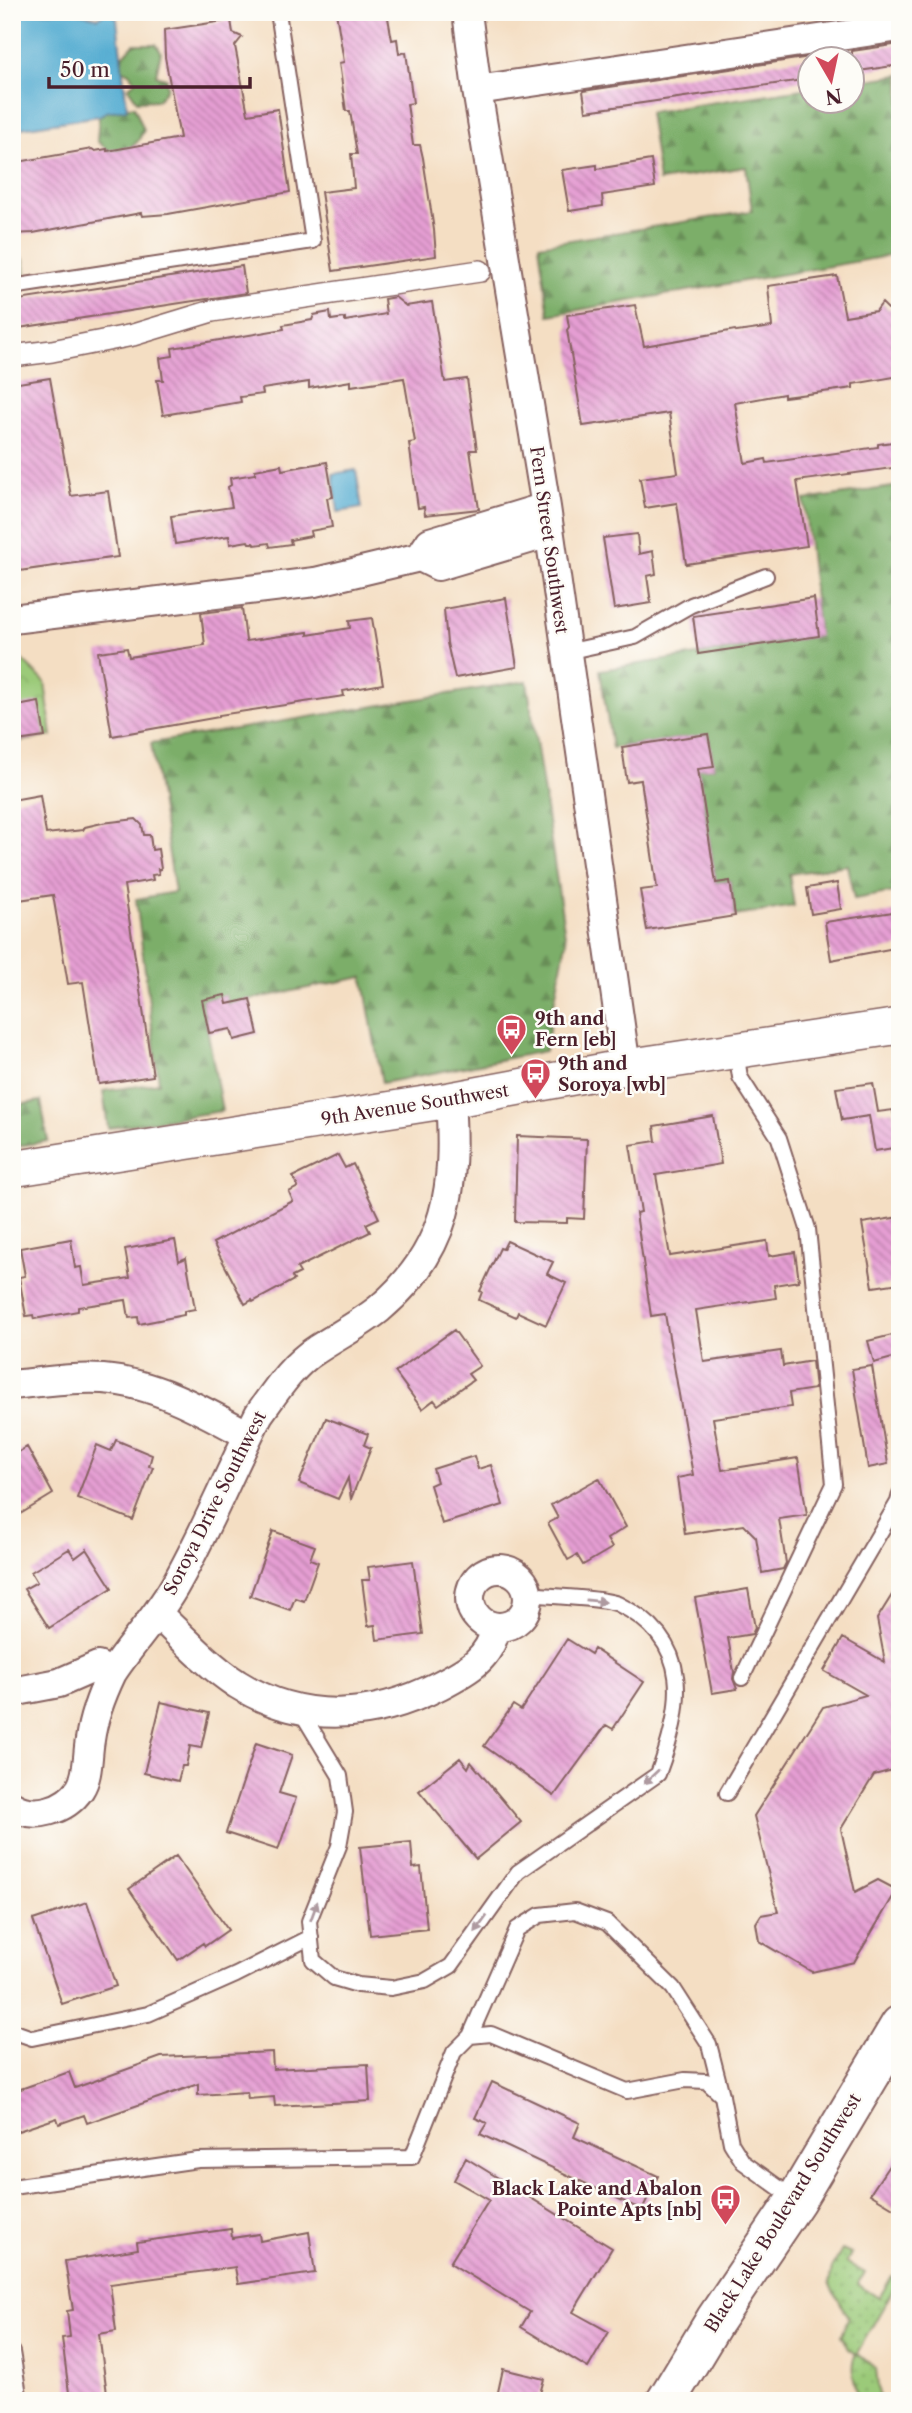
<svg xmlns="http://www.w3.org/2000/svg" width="912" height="2413" font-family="'Libre Caslon Text',serif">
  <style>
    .forest { fill: url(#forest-firs); stroke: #63664a; stroke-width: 2 }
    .park { fill: url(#park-crowns); stroke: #727452; stroke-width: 2 }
    .garden { fill: url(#garden-dots); stroke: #727452; stroke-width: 2 }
    .water { fill: #56add2; stroke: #50667e; stroke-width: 2 }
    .building { fill: url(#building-back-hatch) }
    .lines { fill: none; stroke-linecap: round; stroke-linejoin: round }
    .service-casing { stroke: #866260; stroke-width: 18 }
    .pedestrian-casing { stroke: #866260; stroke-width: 24 }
    .minor-casing { stroke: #866260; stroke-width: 32 }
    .tertiary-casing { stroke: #866260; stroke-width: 38 }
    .primary-casing { stroke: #866260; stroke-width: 42 }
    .service { stroke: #fff; stroke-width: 14 }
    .pedestrian { stroke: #fff; stroke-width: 21 }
    .minor { stroke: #fff; stroke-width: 28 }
    .tertiary { stroke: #fff; stroke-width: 35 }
    .primary { stroke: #fff; stroke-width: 38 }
    .oneway { fill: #ae9aa0 }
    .labels { text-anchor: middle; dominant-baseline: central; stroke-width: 5; stroke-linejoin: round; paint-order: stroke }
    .street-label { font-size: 18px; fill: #4a1f2b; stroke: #fdfcf7 }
    .poi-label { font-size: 18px; font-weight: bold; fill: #4a1f2b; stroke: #fdfcf7; text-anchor: start }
  </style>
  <defs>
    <pattern id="forest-firs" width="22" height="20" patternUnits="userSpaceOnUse" patternTransform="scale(1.75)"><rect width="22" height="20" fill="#7cae69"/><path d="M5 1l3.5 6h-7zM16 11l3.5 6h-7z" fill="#688d57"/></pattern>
    <pattern id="park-crowns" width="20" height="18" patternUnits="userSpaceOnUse" patternTransform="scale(1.75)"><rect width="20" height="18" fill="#9bca79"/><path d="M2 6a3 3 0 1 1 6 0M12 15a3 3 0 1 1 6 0" fill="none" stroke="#87ad69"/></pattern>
    <pattern id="garden-dots" width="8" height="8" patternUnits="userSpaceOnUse" patternTransform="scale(1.75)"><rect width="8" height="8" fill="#9bca79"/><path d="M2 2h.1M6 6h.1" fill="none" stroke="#87ad69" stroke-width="1.8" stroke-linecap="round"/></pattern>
    <pattern id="building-back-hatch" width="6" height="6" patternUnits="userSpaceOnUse" patternTransform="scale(1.75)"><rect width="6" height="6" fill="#e59ed3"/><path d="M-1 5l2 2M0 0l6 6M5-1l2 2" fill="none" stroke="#bc80ab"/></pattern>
  </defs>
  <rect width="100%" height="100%" fill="#fdfcf7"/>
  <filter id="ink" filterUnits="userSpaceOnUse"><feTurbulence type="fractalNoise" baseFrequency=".0143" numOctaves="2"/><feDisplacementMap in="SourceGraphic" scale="14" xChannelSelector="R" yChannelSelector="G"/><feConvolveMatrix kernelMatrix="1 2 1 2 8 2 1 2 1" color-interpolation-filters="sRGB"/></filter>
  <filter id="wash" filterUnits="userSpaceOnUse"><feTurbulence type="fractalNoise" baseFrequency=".00686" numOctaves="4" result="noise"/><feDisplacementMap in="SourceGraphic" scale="28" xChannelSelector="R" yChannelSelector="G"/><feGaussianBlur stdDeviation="1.57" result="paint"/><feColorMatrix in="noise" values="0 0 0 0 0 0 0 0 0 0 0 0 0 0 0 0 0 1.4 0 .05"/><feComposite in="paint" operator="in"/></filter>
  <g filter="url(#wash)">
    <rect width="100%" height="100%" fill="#f4dec3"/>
    <path class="forest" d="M134 44H156L161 52 156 75 166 78 167 88 158 100 137 101 128 88 135 81 130 74 119 67 124 55Z
      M900 75V254L549 315 539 245 752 211 746 167 659 181 649 112 810 88V102H852L853 82Z
      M134 106 144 130 138 141 123 154 112 153 97 141 99 116 106 112Z
      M12 240 24 260 26 274 12 286Z
      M900 486V891L854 899 847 865 789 874 794 906 735 916 730 881 716 883 698 769 714 767 708 735 612 748 600 670 819 636 804 500Z
      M527 681 566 942 545 1051 382 1083 363 977 227 1004 225 995 202 1000 222 1111 108 1128 103 1091 159 1083 136 899 175 892 151 743Z
      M41 1101 48 1141 12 1147V1106Z"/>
    <path class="park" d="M22 660 45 682 52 736 12 743V662Z"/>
    <path class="garden" d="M842 2250 851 2254 846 2262 865 2273 857 2284 879 2298 892 2276 898 2281 857 2353 876 2369 879 2397 859 2400C856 2386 848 2366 856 2354L848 2349 841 2335 849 2317 829 2284 832 2268Z"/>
    <path class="water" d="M25 12H75L98 18 106 12H112L117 19 127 109 106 112 99 116 15 129 12 125V15L21 18Z
      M356 470 362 508 338 512 333 474Z"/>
    <g id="blocks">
      <path class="building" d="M336 12H387L392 40 397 39 399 54 406 52 413 103 407 104 413 145H420L423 158 434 230 436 256 333 271 321 192 354 188 351 154H357L350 111H346L339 63 344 62Z
        M231 20 233 33 242 37 235 46 248 114 278 109 290 192 168 214 142 216 141 213 33 233 12 234V163L92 149 95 151 107 149V151L180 138 165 57 164 30Z
        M900 44V65L852 72V51Z
        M810 57V79L586 111 583 91Z
        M651 160 655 187 602 195 603 206 569 211 562 170 597 165V169Z
        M242 266 246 293 12 329V301Z
        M837 276 845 316 876 311 882 303 888 309 900 307V376L853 384V388L784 397V394L735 403 745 463 766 459 767 463 878 447V444L900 441V467L797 481 807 546 686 564 677 503 645 508 640 478 678 473 669 413 583 426 567 330 569 327 567 315 635 305 644 346 735 330 737 332 772 327 768 286Z
        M395 297 406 306 432 302 445 382 467 379 477 450H470L479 509 425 515 424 507 418 508 409 443 415 442 404 378 351 386V381L309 388V382L262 389 263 394 240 397 241 402 163 415 157 380H163L160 358 173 356 172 348 284 329 283 325 312 320 314 315 330 312 331 320 345 318V321L386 314 384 299Z
        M50 378 71 496 108 491 118 557 19 571 18 563 12 564V384Z
        M327 462 333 497 327 498 332 527 310 531 311 536 290 540 291 544 270 547 269 543 255 545 253 543H249L248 541 230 544 229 536 175 544 171 516 232 507 228 487 231 485 230 478 255 474V470L281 465 282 470Z
        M637 534 639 554 653 551 656 574 647 576 651 603 614 609 603 538Z
        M506 598 517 667 455 678 447 643 444 609Z
        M814 598 819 636 698 654 693 616Z
        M242 608 246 641 308 632V635L350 628 349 621 372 618 383 684 343 691 344 696 219 715V717L112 736 98 652 127 648 129 657 205 645 201 613Z
        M39 702 45 737 17 741 12 707Z
        M708 734 714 767 698 769 716 883 730 881 735 916 647 930 640 890 657 888 641 780 627 782 622 747Z
        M40 795 46 834 83 830 85 827 102 823 136 819 142 825 144 835H150L152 850 158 849 161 869H158L159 874 152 875 153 880 124 885 153 1076 99 1084 83 982 68 984 53 895 12 901V800Z
        M837 883 841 909 811 914 807 888Z
        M900 911V947L831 960 825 922Z
        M225 995 227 1004 250 999 258 1034 234 1040 231 1029 209 1033 202 1000Z
        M873 1083 878 1112 893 1110 899 1147 875 1151 869 1116 842 1120 836 1088Z
        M713 1116 721 1164 656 1175 670 1256 767 1241 769 1256 795 1252 799 1281 774 1285 776 1298 696 1310 704 1362 781 1351 783 1366 812 1361 815 1389 789 1393 791 1407 713 1418 722 1470 798 1458 807 1515 779 1519 786 1563 783 1569 762 1573 756 1537 744 1525 685 1534 677 1478 693 1475 665 1314 651 1316 636 1213 641 1212 630 1145 656 1141 654 1126Z
        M517 1136 587 1139 584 1219 567 1218V1223L515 1222Z
        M338 1155 345 1168 353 1164 379 1218 366 1224 370 1232 297 1268 300 1273 292 1277 294 1280 253 1302 252 1300 245 1304 213 1243 293 1201 289 1192 298 1187 293 1177Z
        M900 1217V1283L873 1287 862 1223Z
        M71 1239 75 1268 81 1267 84 1285 130 1278 125 1249 175 1240 179 1261 186 1258 195 1309 184 1311V1315L139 1324 138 1317 129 1318 126 1300 78 1307V1311L34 1319 33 1315 26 1316 19 1277 25 1276 20 1248Z
        M507 1241 553 1262 547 1274 566 1283 546 1325 518 1312 516 1317 479 1300 482 1292 480 1291 500 1248 503 1249Z
        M454 1330 480 1366 468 1374 473 1380 438 1405 434 1400 422 1409 395 1372Z
        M900 1333V1356L874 1363 868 1341Z
        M872 1366 888 1464 868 1468 852 1369Z
        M326 1418 368 1434 364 1445 371 1448 351 1499 348 1478 338 1499 299 1483Z
        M116 1440 152 1455 149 1466 153 1467 133 1520 77 1498 97 1445 111 1451Z
        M27 1447 53 1494 12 1519V1456Z
        M474 1456 478 1469 491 1465 503 1505 442 1524 430 1485 437 1482 433 1469Z
        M599 1478 626 1527 607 1539 612 1548 583 1565 577 1555 568 1560 548 1523 558 1518 551 1505Z
        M273 1531 315 1546 310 1559 318 1562 304 1601 295 1598 290 1610 250 1596Z
        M69 1549 75 1558 87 1549 112 1588 49 1628 24 1589 37 1582 31 1572Z
        M413 1561 423 1634 377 1640 375 1625 368 1626 362 1580H370L368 1567Z
        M900 1582V1768L874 1775 841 1829 855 1892 878 1880 897 1890 854 1962 812 1972 759 1941 756 1923 761 1915 778 1912 754 1816 823 1707 866 1695 824 1671 843 1638 885 1662 877 1619Z
        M748 1589 755 1628 752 1634 728 1638 734 1672 733 1679 737 1689 712 1693 695 1598Z
        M567 1639 591 1654 594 1649 644 1682 613 1729 606 1725 554 1796 484 1746 513 1705 521 1710Z
        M161 1702 209 1713 201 1748 190 1746 186 1766H182L178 1781 144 1773Z
        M256 1743 292 1755 279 1793 296 1798 278 1850 226 1833Z
        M460 1758 468 1768 471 1762 521 1822 476 1859 419 1791Z
        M411 1842 413 1868 421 1867 427 1929 370 1935 360 1847Z
        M176 1856 228 1930 205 1946 203 1943 178 1960 129 1889Z
        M87 1902 116 1986 62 2004 33 1920Z
        M272 2052 273 2069 368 2064 370 2101 275 2106 274 2097 248 2099 247 2092 198 2095V2084L87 2123 84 2115 59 2124 57 2118 12 2133V2092L69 2072 75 2088 161 2057Z
        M492 2082 580 2123 574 2137 658 2176 642 2210 480 2134 487 2123 475 2118Z
        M900 2149V2212L870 2194Z
        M466 2158 612 2248 573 2312 609 2332 588 2368 521 2327 530 2312 450 2263 489 2200 454 2180Z
        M231 2229 232 2238 259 2234 260 2241 309 2232 315 2273 238 2284 235 2267 110 2284 116 2331 99 2334 108 2401H70L62 2338 70 2337 67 2311 73 2310 65 2261 138 2249 137 2242Z
        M503 2369 544 2379 538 2401H496Z"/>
    </g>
  </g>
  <g filter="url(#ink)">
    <use href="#blocks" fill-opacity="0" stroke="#866260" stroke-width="2"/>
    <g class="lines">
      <defs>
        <path id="service" d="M12 287 313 241 278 12
          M566 652 635 637 691 605 766 576
          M736 1051 740 1077 779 1138 808 1229 834 1484 742 1678
          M300 1710 340 1776 345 1812 339 1846 309 1921 313 1960 334 1978 358 1985 391 1988 425 1981 451 1966 518 1872 658 1774C683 1707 695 1641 618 1604 605 1598 547 1596 528 1594
          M727 1793 898 1502 900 1494
          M12 2031 32 2038 148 2014 236 1975 311 1937
          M470 2036 517 1929 540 1915 575 1911 607 1923 673 1988 709 2044 722 2095
          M12 2187 198 2160 412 2157 454 2052 470 2036 491 2034 627 2091 685 2080 706 2081 722 2096 731 2143 743 2162 796 2200
          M12 2352 20 2401"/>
        <path id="pedestrian" d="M12 356 52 351 133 335 212 311 480 271"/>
        <path id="minor" d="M467 12 477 90 546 507 626 1067
          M477 90 900 27
          M420 557 438 566 549 533
          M12 619 315 582 420 557 430 542 546 507
          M12 1385C43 1382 73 1377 103 1379 155 1383 204 1411 248 1435
          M470 1598a29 29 0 1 1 58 0a29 29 0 1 1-58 0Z
          M158 1614C183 1638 208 1665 237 1684 303 1725 374 1719 440 1685 467 1671 490 1659 496 1627
          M112 1673C133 1641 160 1614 178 1580 208 1526 231 1469 259 1414 275 1392 292 1365 316 1350 337 1336 359 1325 379 1309 449 1250 456 1186 450 1100
          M12 1692 59 1683 98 1666 112 1673C102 1694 93 1717 90 1740 87 1756 89 1775 80 1789 66 1810 34 1820 12 1806"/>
        <path id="tertiary" d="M12 1169 450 1100 626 1067 900 1026"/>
        <path id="primary" d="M666 2401 715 2320 796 2200 900 2025"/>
      </defs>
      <use href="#service" class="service-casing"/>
      <use href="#pedestrian" class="pedestrian-casing"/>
      <use href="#minor" class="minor-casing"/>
      <use href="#tertiary" class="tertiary-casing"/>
      <use href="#primary" class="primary-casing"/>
      <use href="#service" class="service"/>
      <use href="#pedestrian" class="pedestrian"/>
      <use href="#minor" class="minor"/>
      <use href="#tertiary" class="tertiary"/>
      <use href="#primary" class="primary"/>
    </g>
    <defs><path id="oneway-solid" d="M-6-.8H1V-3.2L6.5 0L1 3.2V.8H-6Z" transform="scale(1.75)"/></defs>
    <g class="oneway">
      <use href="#oneway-solid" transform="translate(596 1601) rotate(6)"/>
      <use href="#oneway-solid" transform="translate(651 1777) rotate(137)"/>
      <use href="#oneway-solid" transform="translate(314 1911) rotate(-70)"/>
      <use href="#oneway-solid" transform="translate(481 1924) rotate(126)"/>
    </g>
  </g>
  <defs>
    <symbol id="bus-pin" viewBox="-11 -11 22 30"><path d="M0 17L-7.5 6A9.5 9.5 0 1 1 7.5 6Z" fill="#d1495b" stroke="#fdfcf7"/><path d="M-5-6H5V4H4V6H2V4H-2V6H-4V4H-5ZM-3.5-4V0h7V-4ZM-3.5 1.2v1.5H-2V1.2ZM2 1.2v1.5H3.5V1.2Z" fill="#fff"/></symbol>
  </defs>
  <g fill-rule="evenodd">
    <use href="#bus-pin" x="494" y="1012" width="35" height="47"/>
    <use href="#bus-pin" x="518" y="1056" width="35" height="47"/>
    <use href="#bus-pin" x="708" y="2182" width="35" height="47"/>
  </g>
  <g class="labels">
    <g class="street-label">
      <text transform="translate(549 540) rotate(82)">Fern Street Southwest</text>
      <text transform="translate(415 1105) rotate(-9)">9th Avenue Southwest</text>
      <text transform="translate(215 1503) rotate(-63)">Soroya Drive Southwest</text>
      <text transform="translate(783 2213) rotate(-58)">Black Lake Boulevard Southwest</text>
    </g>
    <g class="poi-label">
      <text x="535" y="1019">9th and<tspan x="535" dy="21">Fern [eb]</tspan></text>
      <text x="558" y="1064">9th and<tspan x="558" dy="21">Soroya [wb]</tspan></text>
      <text x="702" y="2189" text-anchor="end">Black Lake and Abalon<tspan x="702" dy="21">Pointe Apts [nb]</tspan></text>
    </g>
  </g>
  <rect width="912" height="2413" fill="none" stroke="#fdfcf7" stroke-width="42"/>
  <g transform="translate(831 80) rotate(171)"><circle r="33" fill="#fdfcf7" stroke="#b5a4a5" stroke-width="2"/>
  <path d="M0-5L12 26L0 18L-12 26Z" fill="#d1495b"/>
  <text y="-10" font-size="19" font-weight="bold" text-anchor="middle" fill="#4a1f2b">N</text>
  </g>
  <path d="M49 77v10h201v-10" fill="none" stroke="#4a1f2b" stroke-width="3.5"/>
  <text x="60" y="77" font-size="21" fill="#4a1f2b" stroke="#fdfcf7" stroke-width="5" paint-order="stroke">50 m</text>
</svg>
